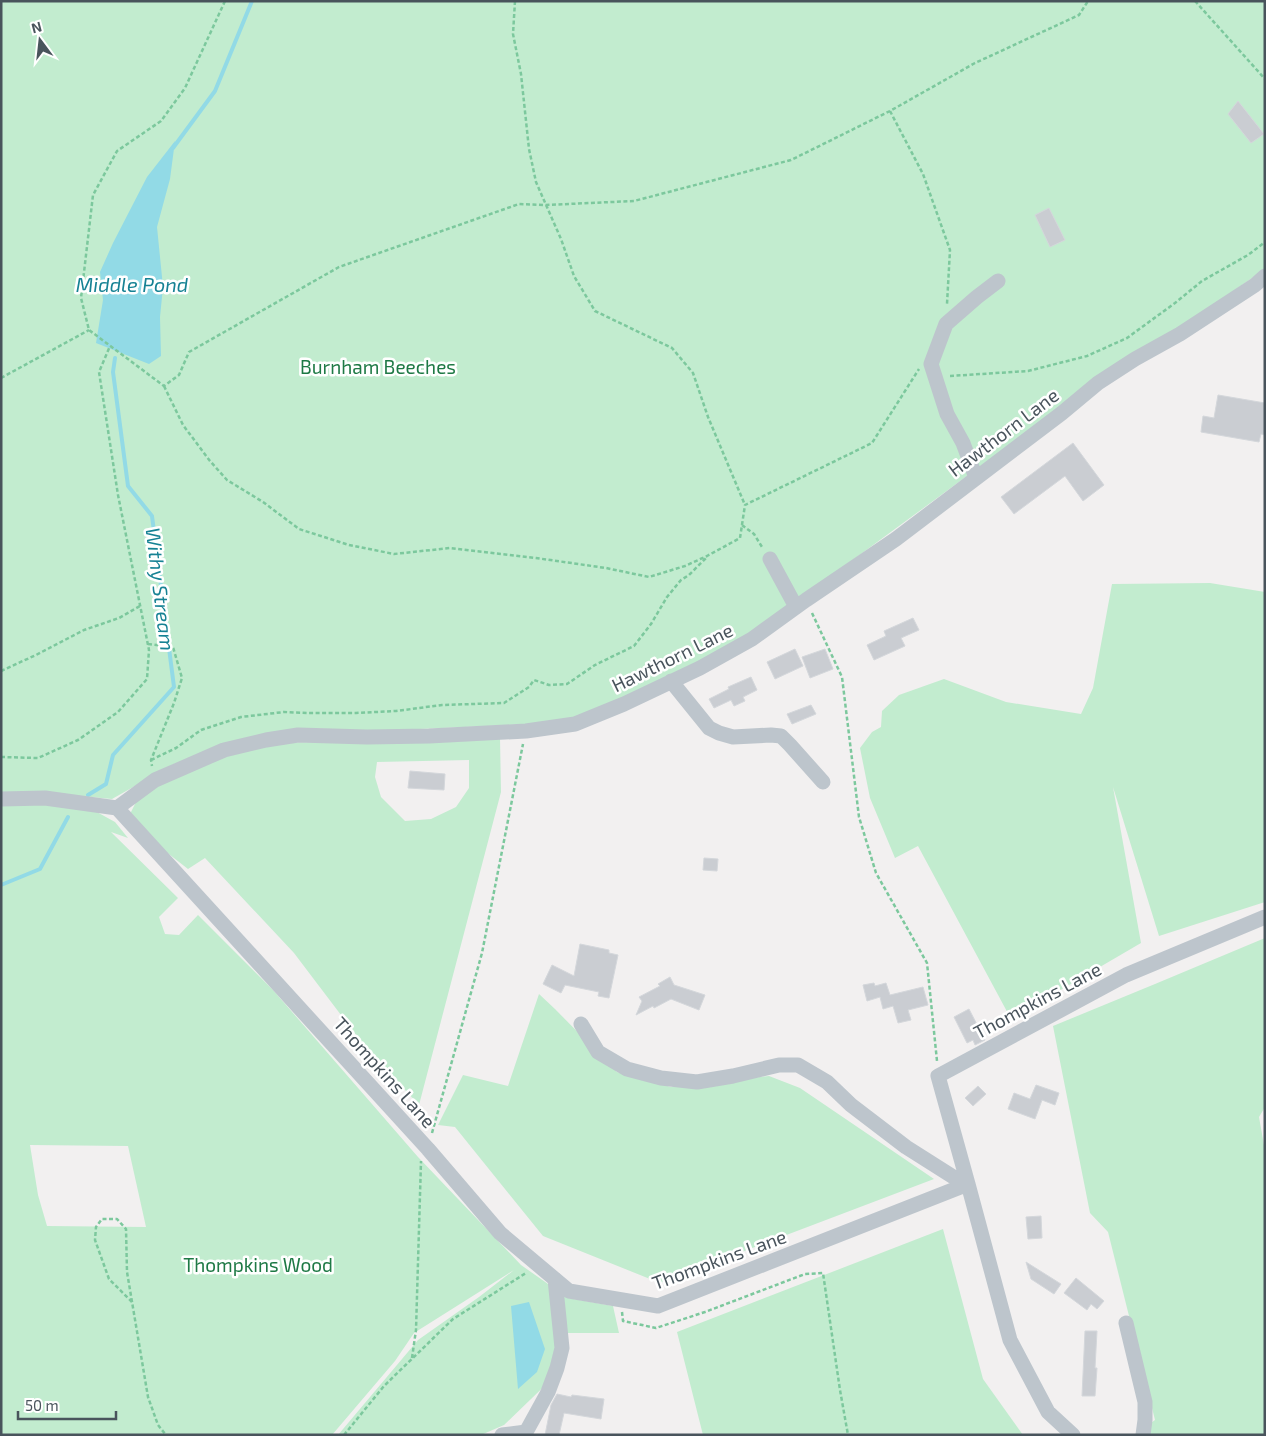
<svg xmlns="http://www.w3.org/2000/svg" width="1266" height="1436" font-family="'Exo 2',sans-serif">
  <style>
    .green { fill: #c2eccf; fill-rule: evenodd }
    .water { fill: #92dae6 }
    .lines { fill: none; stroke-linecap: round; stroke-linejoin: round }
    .stream { stroke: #92dae6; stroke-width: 4 }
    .building { fill: #cacdd2; stroke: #d4d7db }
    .path { stroke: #7cc89d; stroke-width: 2.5; stroke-dasharray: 4 2.5; stroke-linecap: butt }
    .minor { stroke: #bdc5cc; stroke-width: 15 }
    .labels { text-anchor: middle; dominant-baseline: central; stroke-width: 5; stroke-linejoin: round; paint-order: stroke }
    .park-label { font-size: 19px; fill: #1e7945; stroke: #fff }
    .street-label { font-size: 19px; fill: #49545c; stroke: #fff }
    .water-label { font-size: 20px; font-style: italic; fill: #168294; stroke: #fff }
  </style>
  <rect width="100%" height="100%" fill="#f2f0f0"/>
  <path class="green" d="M1 1H1265V269L982 465 782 612 728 649 592 715 554 723 375 731 300 728 174 764 112 799 46 793 1 794Z
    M1210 583 1265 592V902L1159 936 1113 787 1141 943 1011 1019 918 846 895 858 870 798 860 748 872 732 881 727 882 711 899 695 944 679 1006 702 1081 714 1093 688 1112 584Z
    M500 738 501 792 419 1105 366 1048 294 953 205 858 188 869 156 844 129 816 137 800 149 790 195 766 270 743ZM469 760V788L456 807 431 819 405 821 381 797 375 777 377 762Z
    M69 804 95 811 115 822 128 838 111 832 178 898 159 917 165 934 179 935 198 915 273 990 418 1157 521 1265 568 1298 613 1306 619 1333H567L561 1370 504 1425 481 1435H338L418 1340 479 1297 514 1270 414 1333 395 1361 332 1435H1V805ZM30 1145 128 1146 146 1227 47 1226 38 1195Z
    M1265 938V1107L1259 1117 1265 1151V1435H1134L1155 1420 1108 1232 1090 1213 1053 1026 1155 984Z
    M539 994 555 1009 617 1072 671 1087 769 1076 800 1088 934 1179 660 1283 543 1236 455 1127 438 1125 463 1075 508 1086Z
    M943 1229 983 1379 1023 1435H703L677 1332Z"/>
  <path class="water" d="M175 141 170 179 157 227 163 287 160 317 161 356 149 364 96 343 103 300 100 272 113 243 147 177Z
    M529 1302 545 1349 537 1372 518 1389 511 1306Z"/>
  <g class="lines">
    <path class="stream" d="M173 148 215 91 252 1
      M88 795 106 784 113 755 174 687 152 516 128 486 113 372 115 358
      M1 885 40 869 68 817"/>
  </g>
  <path class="building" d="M1238 101 1264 134 1251 143 1228 114Z
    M1049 208 1065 240 1050 247 1035 215Z
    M1218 395 1265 403V435L1261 434 1259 442 1201 432 1203 416 1214 418Z
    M1073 443 1104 485 1083 501 1065 476 1014 514 1001 497Z
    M913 618 919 630 901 638 905 646 874 660 867 645 886 636 884 631Z
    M795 649 803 666 775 679 767 662Z
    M825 649 833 669 810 678 802 657Z
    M751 677 757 690 743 697 745 701 734 706 731 700 714 708 709 699 729 689 728 687Z
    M811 705 816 714 792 724 787 714Z
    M410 771 445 774 444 790 408 788Z
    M704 858 718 859 717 871 703 870Z
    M580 944 609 950V953L618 955 609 998 598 996 599 992 565 985 561 993 543 984 552 965 574 976Z
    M670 977 674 985 705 995 699 1010 671 999 654 1008 653 1006 636 1015 642 1001 639 997 660 986 658 984Z
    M874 983 875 986 886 983 890 995 923 987 928 1005 908 1010 911 1020 898 1023 893 1006 883 1009 880 997 867 1001 863 985Z
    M969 1009 985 1040 975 1045 973 1040 967 1043 954 1017Z
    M1036 1085 1059 1093 1055 1105 1042 1100 1035 1119 1008 1109 1014 1093 1030 1099Z
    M978 1086 986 1094 973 1106 965 1098Z
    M1041 1216 1042 1238 1028 1239 1026 1217Z
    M1026 1262 1061 1284 1054 1294 1031 1279Z
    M1076 1278 1104 1301 1097 1309 1091 1304 1087 1310 1064 1293Z
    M1085 1331H1097L1095 1368H1097L1095 1396H1082Z
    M557 1394 571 1397 572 1395 604 1399 601 1419 564 1413 559 1435H545L551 1405Z"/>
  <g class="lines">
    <path class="path" d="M225 1 185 88 161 121 117 151 93 195 81 298 89 330 164 386 179 375 189 352 339 267 519 204 546 205 634 201 791 160 890 111 975 63 1079 15 1088 1
      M515 1 513 34 521 74 529 149 536 182 561 239 574 276 595 311 672 348 693 373 708 417 745 505
      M1195 1 1265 79
      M890 111 923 174 950 250 947 304
      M950 376 1028 371 1087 356 1127 338 1175 303 1202 281 1248 255 1265 242
      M1 378 89 330
      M164 386 183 425 210 461 227 480 263 502 299 529 349 545 394 554 450 548 536 558 606 568 649 577 685 566 707 556 740 538 745 505 872 443 919 369
      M742 525 754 534 762 547
      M812 613 842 677 859 817 876 873 927 963 937 1061
      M148 644 173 647 182 678 174 703 151 760 152 766
      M1 671 36 655 84 630 119 618 140 606
      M1 757 38 758 78 740 118 712 147 679 149 650 118 495 99 372 110 346
      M151 760 176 748 201 730 241 717 284 712 309 713H356L396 711 442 705 504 703 529 687 534 680 549 685 567 684 595 665 634 646 651 624 667 597 681 580 689 575 706 558
      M432 1133 482 953 523 744
      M132 1302 109 1279 95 1240 96 1227 102 1219H117L126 1229 127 1272 148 1397 158 1425 166 1435
      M622 1312 623 1321 656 1328 705 1312 805 1274 823 1273 840 1390 848 1435
      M412 1358 416 1330 421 1161
      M344 1435 384 1386 453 1319 526 1273"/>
    <path class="minor" d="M976 478 963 443 947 414 931 364 946 324 977 297 998 281
      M770 559 796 607
      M671 681 709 728 719 733 733 737 771 735 781 736 790 745 823 782
      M1 799 45 798 117 808 155 780 224 750 266 740 298 735 367 737 429 736 526 731 575 724 624 704 700 668 752 639 806 600 896 539 1062 413 1098 383 1135 359 1180 334 1255 285 1265 276
      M117 808 428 1149 500 1233 569 1291 658 1306 968 1184 938 1076 1126 975 1265 917
      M581 1024 598 1052 627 1069 661 1078 697 1082 733 1076 779 1065H798L827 1082 851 1105 906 1147 966 1185
      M968 1184 1010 1340 1048 1412 1073 1435
      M1126 1323 1145 1402V1420L1143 1435
      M502 1435 526 1432
      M526 1435V1432L548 1392 557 1368 562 1348 555 1279"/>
  </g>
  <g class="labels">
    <g class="park-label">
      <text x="378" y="366">Burnham Beeches</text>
      <text x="258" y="1264">Thompkins Wood</text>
    </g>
    <g class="street-label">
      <text transform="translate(1003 432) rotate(-37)">Hawthorn Lane</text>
      <text transform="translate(672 657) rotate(-26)">Hawthorn Lane</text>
      <text transform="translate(1037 1000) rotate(-28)">Thompkins Lane</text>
      <text transform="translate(385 1072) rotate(48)">Thompkins Lane</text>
      <text transform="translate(719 1259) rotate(-20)">Thompkins Lane</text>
    </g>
    <g class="water-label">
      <text x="132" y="284">Middle Pond</text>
      <text transform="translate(161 589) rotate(83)">Withy Stream</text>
    </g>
  </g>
  <rect width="1266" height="1436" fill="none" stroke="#49545c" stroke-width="5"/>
  <g transform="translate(40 40) rotate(345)" stroke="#ffffff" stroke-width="4" paint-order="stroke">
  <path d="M0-4L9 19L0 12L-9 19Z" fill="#49545c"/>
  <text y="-8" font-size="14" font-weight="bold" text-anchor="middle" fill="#49545c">N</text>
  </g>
  <path d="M18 1411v8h98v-8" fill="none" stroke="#49545c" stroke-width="2.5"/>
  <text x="25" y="1411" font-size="15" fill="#49545c" stroke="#ffffff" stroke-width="4" paint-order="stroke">50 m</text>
</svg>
